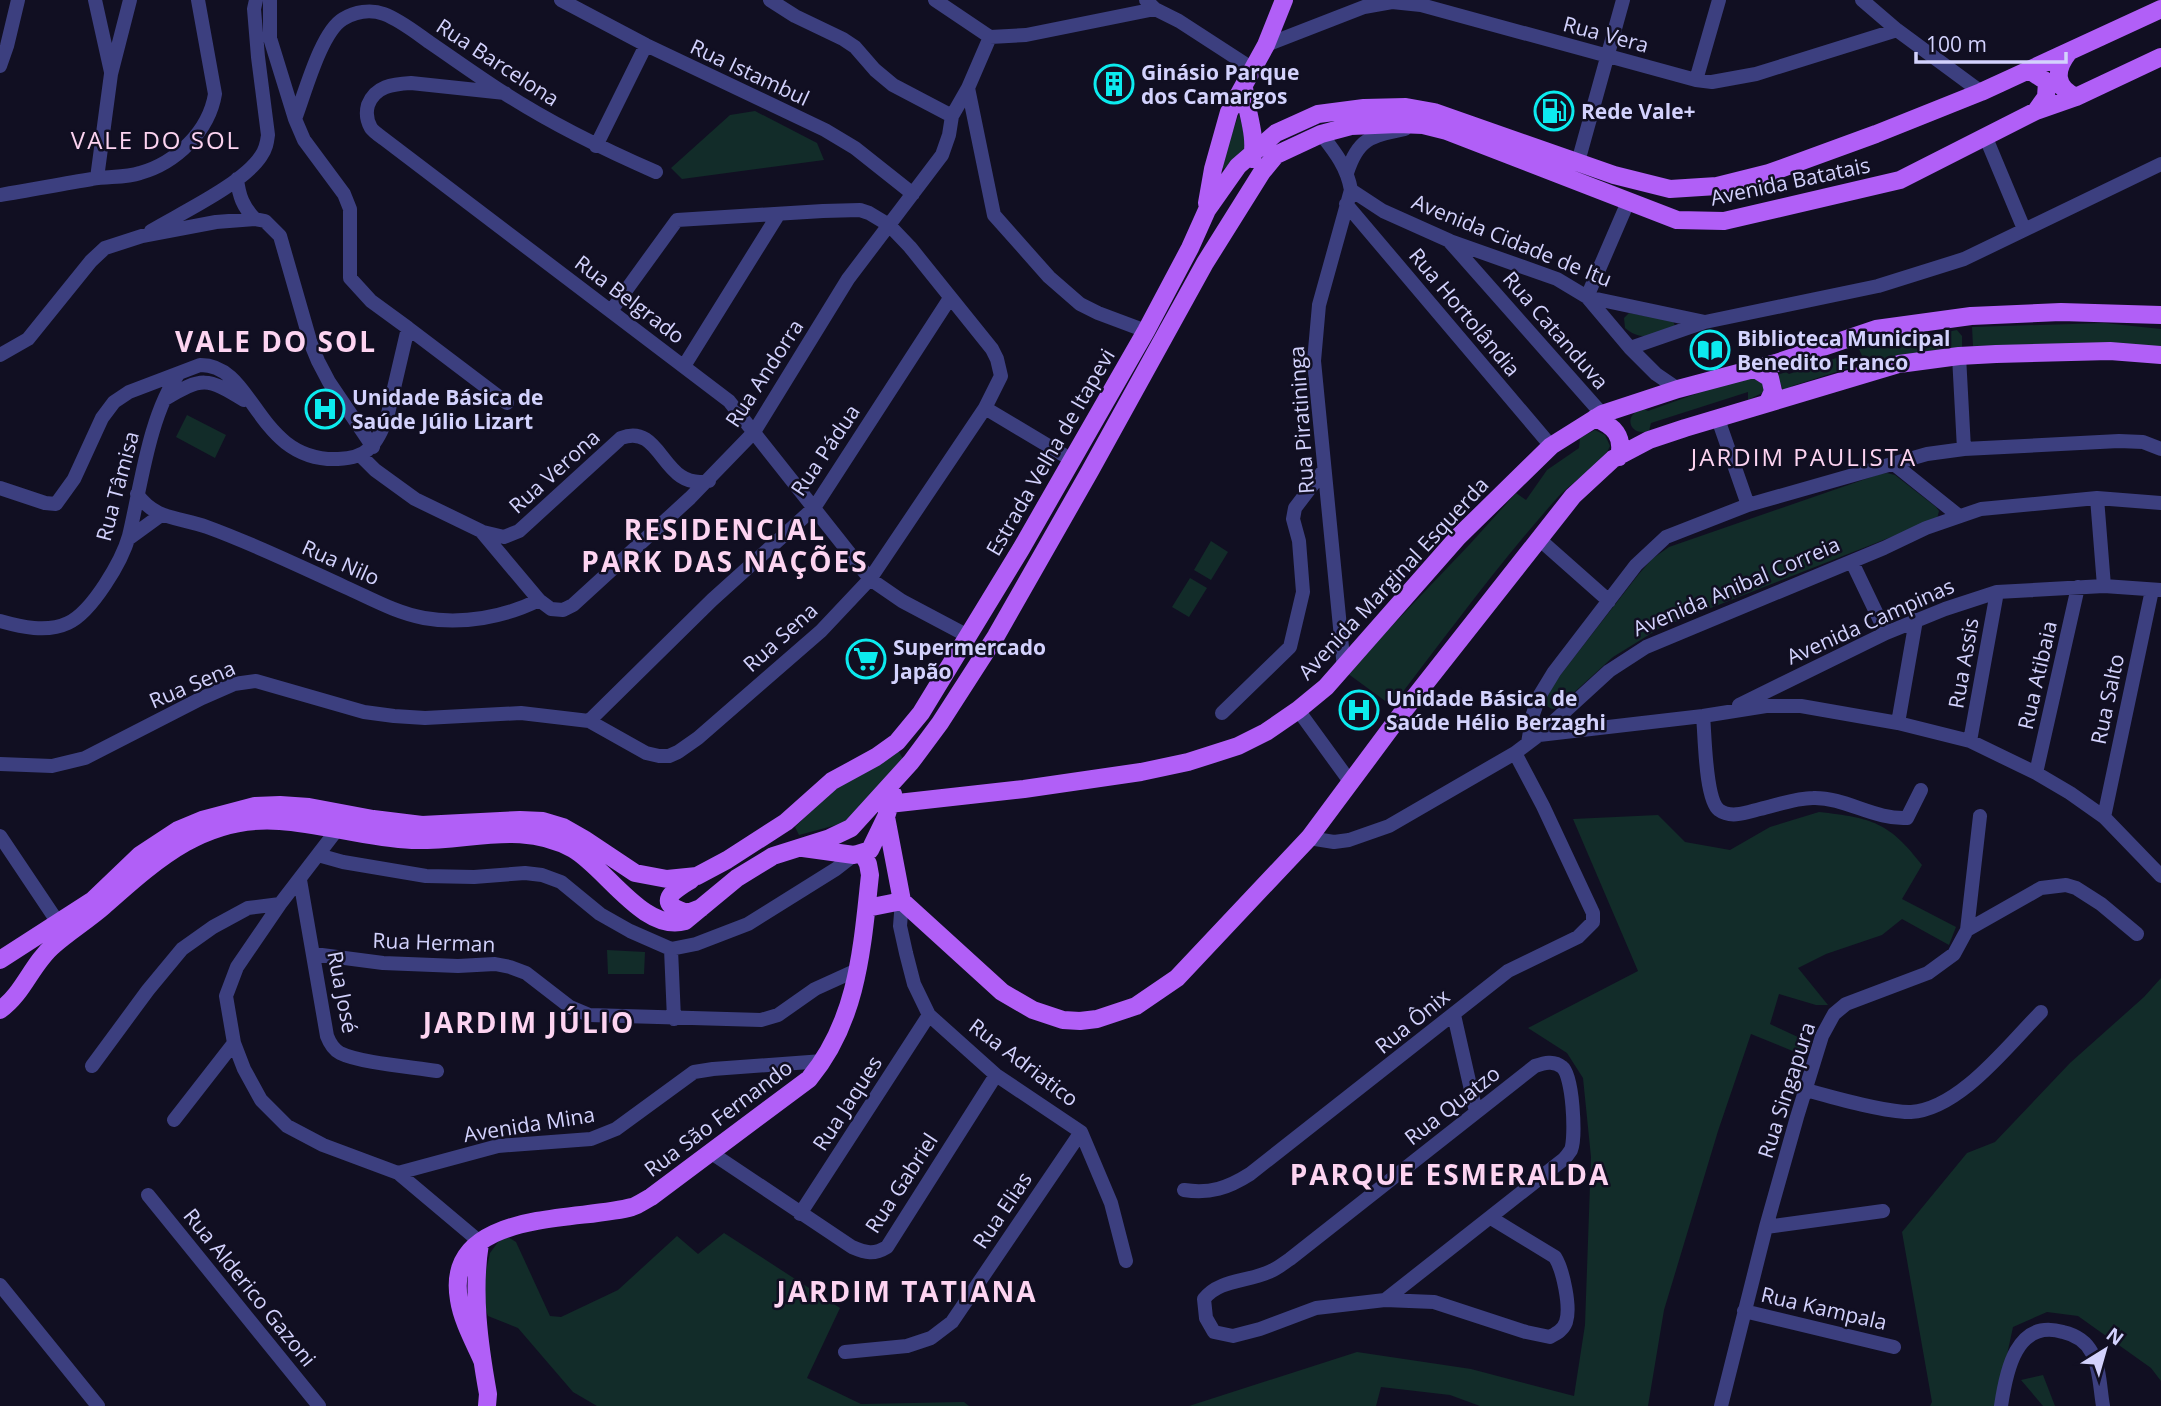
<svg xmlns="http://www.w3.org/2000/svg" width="2161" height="1406" font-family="'Open Sans',sans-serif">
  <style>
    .green { fill: #122c29 }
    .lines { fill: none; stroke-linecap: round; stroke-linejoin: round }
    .minor { stroke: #3c3f7f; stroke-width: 14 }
    .major { stroke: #b15ff7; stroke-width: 18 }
    .labels { text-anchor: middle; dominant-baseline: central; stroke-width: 5; stroke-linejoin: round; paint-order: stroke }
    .street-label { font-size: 21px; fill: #d3d2fd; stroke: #110f22 }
    .poi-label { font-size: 21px; font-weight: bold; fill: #d3d2fd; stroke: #110f22; text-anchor: start }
    .quarter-label { font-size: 24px; letter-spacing: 2px; fill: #fdd4f1; stroke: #110f22 }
    .district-label { font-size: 28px; font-weight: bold; letter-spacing: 2px; fill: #fdd4f1; stroke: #110f22 }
  </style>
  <rect width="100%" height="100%" fill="#110f22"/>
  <path class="green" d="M755 111 817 143 824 160 682 179 671 168 730 115Z
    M1239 114 1247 146 1224 169 1220 166Z
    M1629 313 1673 321 1675 326C1656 334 1643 343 1625 328L1624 318Z
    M2104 323 2161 329V349L2061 344 1973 346 1972 327Z
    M1957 330 1962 336V347L1862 364 1863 358 1859 349Z
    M1845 355 1851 358 1852 364 1849 368 1792 386 1791 390 1784 393 1777 375 1786 372 1789 374Z
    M1756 377 1765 385 1764 392 1748 400V392L1651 423 1649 431C1630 437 1622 416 1642 408L1648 411 1740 378Z
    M187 415 226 435 215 458 176 437Z
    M1595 430 1605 435 1610 446C1604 462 1572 482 1558 497 1499 563 1446 636 1392 706L1347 673 1470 544 1516 493 1526 500 1547 470 1579 448 1580 438Z
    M1887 473 1895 475 1936 507 1939 511 1937 519 1660 628 1613 657 1557 708 1552 709 1545 705 1544 696 1638 575 1652 559 1669 547 1880 474Z
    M1211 541 1228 552 1211 580 1194 570Z
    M1190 578 1207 588 1189 617 1172 607Z
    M897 748 903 759 851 821 799 835 795 827 830 792Z
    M1819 812C1872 818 1889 822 1922 865L1902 899 1956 927 1949 945 1902 919 1882 935 1826 954 1798 968 1828 1005H1816L1779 994 1770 1024 1800 1038 1805 1056 1751 1034 1718 1131 1664 1310 1648 1406H1480L1450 1395 1381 1387 1376 1406H1189L1357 1352 1471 1369 1574 1396 1585 1325 1591 1157 1583 1078 1567 1053 1528 1028 1638 971 1573 819 1658 815 1685 842 1730 850 1770 827Z
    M607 950 645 952 644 974H608Z
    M2161 978V1381L2151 1368 2078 1316 2047 1312 2013 1327 1996 1406H1930L1932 1402 1902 1232 1967 1153 1995 1142 2070 1063 2144 997Z
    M724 1233 840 1308 807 1378 861 1404 964 1402 969 1406H597L573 1392 518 1328 488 1316 481 1295 490 1253 498 1242 508 1237 516 1242 550 1316 561 1317 618 1290 677 1236 698 1254Z
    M2043 1375 2055 1406H2043L2021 1380Z"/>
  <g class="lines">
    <path class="minor" d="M95 0 111 72
      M561 0 646 45 825 130 855 148 913 194
      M770 0 795 16 843 39 855 47 875 70 893 85 952 116
      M935 0 990 37 1026 35 1155 9
      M1146 0 1155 9 1179 21 1253 69
      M1862 0 1897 30 1981 92
      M1266 45 1364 7 1392 2 1421 5 1696 80 1712 82 1756 74 1897 30
      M0 66 7 46 18 0
      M1696 80 1719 0
      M968 88 994 215 1049 277 1080 304 1098 313 1146 331
      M505 93 411 83C393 84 375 86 368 105 366 112 367 121 371 128 374 132 380 136 384 139L729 401 870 579 902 601 968 636
      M295 119C305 93 321 32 343 19 355 12 370 9 384 14 400 20 415 32 429 42 454 59 479 77 504 93 552 124 603 149 656 172
      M1321 134C1335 152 1347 167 1351 190L1319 305 1314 361 1344 668
      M1986 138 2024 229
      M596 146 646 45
      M1578 162 1623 0
      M1347 173C1358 138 1371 136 1405 129
      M97 178 111 74 130 0
      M237 179C239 196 243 207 255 219
      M1351 190 1383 211 1450 241 1557 279 1587 297 1705 322 1878 286 1964 259 2161 164
      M0 195C31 190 61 184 92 179 107 176 125 178 140 173 176 163 209 131 215 94L198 0
      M1346 204 1551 446
      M151 231C181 213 243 184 261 156 266 149 267 143 268 135L258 57 254 9 256 0
      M1450 242 1602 414
      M1587 297 1630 348 1656 374 1678 389
      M1587 297 1628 202
      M408 328 507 403
      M1630 348 1705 322
      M0 355 28 339 91 261 105 248 142 236 216 222 255 219 265 221 280 236 311 344 318 361 329 382 373 447
      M1959 356 1964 449
      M684 366 778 215
      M165 399C202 377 207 377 244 400
      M985 408 1072 460
      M1718 419 1748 505
      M361 456 375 470 415 499 481 531 539 600 551 609 563 610 573 605 690 498 754 432 848 279 942 155 949 135 952 116 968 88 990 37
      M1894 464 1959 516
      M0 488 45 503 56 504 74 479 102 418 114 402 129 392 200 365C255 364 256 462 338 459 369 458 376 444 387 418L408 328 371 301 350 278V209L344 194 304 140 295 119 270 38V0
      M137 494C155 520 179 517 207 527 254 544 299 566 345 587 370 598 396 613 424 618 462 625 505 617 539 600
      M2097 498 2104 586
      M483 532 504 537 519 531 621 438C663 422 661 491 709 481
      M128 539 161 515
      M1539 539 1609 601
      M1852 562 1886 633
      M0 621C21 627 47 633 68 623 92 612 122 561 129 536 141 486 149 415 179 373
      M1739 705 1886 633 1945 609 1997 592 2104 586 2161 590
      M1298 710 1351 783
      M1222 713 1290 647 1303 592 1299 541 1293 519 1295 508 1324 470
      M1703 716C1705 735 1705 799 1719 810 1731 819 1748 812 1760 809 1777 805 1796 798 1813 798 1845 797 1875 820 1907 818L1921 790
      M589 721 712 600 814 508 950 298
      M1898 723 1916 620
      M1539 735 1703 716 1766 706H1801L1898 723 1970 741 2036 773 2070 793 2104 817 2161 876
      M1970 741 1997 592
      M1528 743 1533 714 1540 695 1554 672 1636 565 1666 537 1748 505 1927 454 1964 449 2119 441 2143 442 2161 449
      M0 764 52 766 85 758 202 698 234 684 256 681 364 712 394 716 425 718 521 713 589 721 646 753 659 756H669L678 752 698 738 821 631 870 579 985 408 1001 376 997 359 992 349 910 247 889 225 869 213 860 210 823 211 677 220 611 311
      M2036 773 2078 587
      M2104 817 2152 590
      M343 822 280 904 237 967 226 996 234 1043 244 1069 261 1100 287 1126 323 1145 398 1173 498 1146 591 1139 616 1129 694 1072 713 1069 823 1061
      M0 836 59 924
      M1309 838 1334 842 1349 840 1389 826 1515 753 1539 735 1609 671 1646 647 1884 548 1926 528 1981 509 2097 498 2161 503
      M318 855 343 862 426 876 474 877 525 873 542 875 561 882 600 914 630 931 671 949 696 944 748 924 836 869 854 855
      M300 880 327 1036C330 1044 333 1049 340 1053 360 1063 413 1067 437 1071
      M902 901 900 926 906 953 914 984 929 1015 996 1075 1081 1132 1111 1203 1126 1261
      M1967 930 1980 816
      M671 949 674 1019
      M314 954 383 963 458 966 495 964 510 967 526 973 570 1007 589 1015 761 1020 778 1015 815 989 859 969
      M1454 1015 1476 1112
      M92 1066 148 990 182 949 213 927 248 908 280 904
      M1806 1090C1832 1097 1886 1113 1911 1112 1960 1109 2008 1045 2041 1012
      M174 1120 234 1043
      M710 1152 852 1247C866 1253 874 1255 887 1247L996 1075
      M398 1173 480 1242
      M1184 1190C1210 1194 1228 1188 1250 1174L1508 971 1578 937 1593 922V913L1543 806 1515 753
      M148 1195 319 1406
      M800 1214 929 1015
      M1766 1227 1883 1211
      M0 1285 98 1406
      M1385 1300 1564 1159C1567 1156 1569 1153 1571 1150 1576 1137 1573 1075 1562 1067 1554 1060 1544 1063 1535 1066L1290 1259C1284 1263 1278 1268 1271 1271 1249 1282 1219 1279 1204 1299L1206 1318 1214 1332 1233 1336 1260 1329 1316 1308 1385 1300 1434 1302 1526 1332 1550 1337C1557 1333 1563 1330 1566 1322 1571 1307 1563 1270 1555 1257L1491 1218
      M1744 1311 1894 1347
      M845 1352 907 1346 931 1338 952 1322 1081 1132
      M1721 1406 1766 1227 1797 1117 1822 1036 1834 1014 1846 1004 1928 973 1954 954 1967 930 2041 888 2066 885 2076 888 2101 904 2137 934
      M2001 1406C2006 1372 2016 1318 2063 1332 2076 1335 2086 1341 2092 1353 2100 1368 2100 1389 2103 1406"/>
    <path class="major" d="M2068 53C2055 70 2054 87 2076 97
      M2029 70 2047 82 2046 97 2036 111
      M1244 87C1246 112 1257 134 1252 159
      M1207 203 1213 169 1229 112 1266 45 1284 0
      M1754 368 1770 378 1773 391 1768 402
      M1595 418C1614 426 1624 436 1619 457
      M889 804 1024 789 1141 772 1188 762 1238 746 1266 732 1298 710 1326 687 1458 537 1551 446 1602 414 1678 389 1776 363 1876 329 1971 316 2061 312 2161 315
      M886 817 902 901
      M803 848 854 855 870 850 886 817 893 794
      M691 880C672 891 654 904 688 913L701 908
      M902 901 1002 992 1033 1010 1063 1020 1080 1021 1097 1019 1136 1006 1177 978 1309 838 1402 713 1573 496 1613 459 1649 440 1685 428 1899 364 1959 356 1996 354 2110 351 2161 355
      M867 908 902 901
      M0 960 93 900 140 855 178 830 202 820 255 806 280 805 309 807 373 819 422 825 520 820 543 821 563 827 584 839 635 873 667 879 697 876 727 860 786 822 832 781 876 757 897 742 921 713 1021 549 1146 331 1190 248 1207 210 1238 166 1276 133 1318 114 1364 108 1406 107 1434 112 1614 175 1670 189 1717 186 1769 173 1876 134 1981 92 2161 9
      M0 1010C24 993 32 963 54 945 70 931 88 920 104 906 157 859 205 815 280 821 324 824 367 838 412 840 468 842 522 820 573 849 606 868 644 933 685 921L737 878 773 856 830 838 851 828 911 762 940 723 996 636 1090 471 1205 263 1262 172 1276 155 1321 134 1351 126 1398 124 1423 125 1447 131 1677 220 1724 221 1900 180 2036 111 2076 97 2161 57
      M480 1243C472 1293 479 1344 488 1394L487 1406
      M482 1360C474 1342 462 1320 459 1300 443 1208 580 1222 632 1207 638 1205 645 1200 651 1197L809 1079C858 1020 862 948 870 875L868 864 863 854"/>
  </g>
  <defs>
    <symbol id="building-ring" viewBox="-11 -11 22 22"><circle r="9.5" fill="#110f22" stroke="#0cebef" stroke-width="1.5"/><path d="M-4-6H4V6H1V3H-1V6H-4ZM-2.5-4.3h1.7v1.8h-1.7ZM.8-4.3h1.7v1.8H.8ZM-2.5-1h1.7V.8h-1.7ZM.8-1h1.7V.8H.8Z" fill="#0cebef"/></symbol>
    <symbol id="fuel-ring" viewBox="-11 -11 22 22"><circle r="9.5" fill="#110f22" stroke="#0cebef" stroke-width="1.5"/><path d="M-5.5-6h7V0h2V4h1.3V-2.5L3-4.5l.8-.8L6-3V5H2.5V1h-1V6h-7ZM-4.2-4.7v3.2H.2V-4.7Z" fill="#0cebef"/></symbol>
    <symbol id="library-ring" viewBox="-11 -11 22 22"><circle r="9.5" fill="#110f22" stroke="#0cebef" stroke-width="1.5"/><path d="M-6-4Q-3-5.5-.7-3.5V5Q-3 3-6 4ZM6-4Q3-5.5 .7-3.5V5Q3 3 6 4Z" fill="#0cebef"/></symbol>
    <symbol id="hospital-ring" viewBox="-11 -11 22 22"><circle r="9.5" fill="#110f22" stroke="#0cebef" stroke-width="1.5"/><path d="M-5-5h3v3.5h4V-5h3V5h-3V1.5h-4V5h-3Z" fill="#0cebef"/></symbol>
    <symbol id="supermarket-ring" viewBox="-11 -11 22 22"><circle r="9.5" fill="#110f22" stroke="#0cebef" stroke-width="1.5"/><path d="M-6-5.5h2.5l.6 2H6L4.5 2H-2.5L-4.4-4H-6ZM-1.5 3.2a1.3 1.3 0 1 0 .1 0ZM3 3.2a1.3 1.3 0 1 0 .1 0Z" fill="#0cebef"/></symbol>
  </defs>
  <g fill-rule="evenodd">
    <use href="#building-ring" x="1092" y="62" width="44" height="44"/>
    <use href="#fuel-ring" x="1532" y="89" width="44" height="44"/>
    <use href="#library-ring" x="1688" y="328" width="44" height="44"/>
    <use href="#hospital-ring" x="303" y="387" width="44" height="44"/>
    <use href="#supermarket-ring" x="844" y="637" width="44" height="44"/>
    <use href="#hospital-ring" x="1337" y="688" width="44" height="44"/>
  </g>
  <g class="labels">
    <g class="street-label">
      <text transform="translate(1606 34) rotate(15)">Rua Vera</text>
      <text transform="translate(498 62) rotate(33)">Rua Barcelona</text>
      <text transform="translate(750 72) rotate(25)">Rua Istambul</text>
      <text transform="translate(1790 181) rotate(-12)">Avenida Batatais</text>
      <text transform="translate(1512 240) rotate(22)">Avenida Cidade de Itu</text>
      <text transform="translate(630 299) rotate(37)">Rua Belgrado</text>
      <text transform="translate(1465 312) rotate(50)">Rua Hortolândia</text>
      <text transform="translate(1556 330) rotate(49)">Rua Catanduva</text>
      <text transform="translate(764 373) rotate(-57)">Rua Andorra</text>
      <text transform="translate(1301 420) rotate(-94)">Rua Piratininga</text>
      <text transform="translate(825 450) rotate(-56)">Rua Pádua</text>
      <text transform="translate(1050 452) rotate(-60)">Estrada Velha de Itapevi</text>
      <text transform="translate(554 471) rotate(-42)">Rua Verona</text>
      <text transform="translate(117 486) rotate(-75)">Rua Tâmisa</text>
      <text transform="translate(341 562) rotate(24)">Rua Nilo</text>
      <text transform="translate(1393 578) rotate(-47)">Avenida Marginal Esquerda</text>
      <text transform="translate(1736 586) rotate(-23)">Avenida Anibal Correia</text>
      <text transform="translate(1870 621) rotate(-24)">Avenida Campinas</text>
      <text transform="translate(780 637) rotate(-42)">Rua Sena</text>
      <text transform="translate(1963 663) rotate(-80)">Rua Assis</text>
      <text transform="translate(2037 675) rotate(-77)">Rua Atibaia</text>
      <text transform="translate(192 684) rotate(-23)">Rua Sena</text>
      <text transform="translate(2107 699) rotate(-78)">Rua Salto</text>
      <text transform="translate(434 942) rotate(2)">Rua Herman</text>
      <text transform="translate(343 992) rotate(79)">Rua José</text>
      <text transform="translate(1412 1021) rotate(-39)">Rua Ônix</text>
      <text transform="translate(1024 1062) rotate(37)">Rua Adriatico</text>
      <text transform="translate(1786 1090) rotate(-72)">Rua Singapura</text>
      <text transform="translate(847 1103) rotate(-57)">Rua Jaques</text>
      <text transform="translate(1452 1105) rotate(-38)">Rua Quatzo</text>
      <text transform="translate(718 1118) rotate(-37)">Rua São Fernando</text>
      <text transform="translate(529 1124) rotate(-9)">Avenida Mina</text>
      <text transform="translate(901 1183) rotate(-57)">Rua Gabriel</text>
      <text transform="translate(1002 1210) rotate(-56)">Rua Elias</text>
      <text transform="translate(250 1287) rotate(51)">Rua Alderico Gazoni</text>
      <text transform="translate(1824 1308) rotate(13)">Rua Kampala</text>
    </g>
    <g class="poi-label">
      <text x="1141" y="72">Ginásio Parque<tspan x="1141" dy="24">dos Camargos</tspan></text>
      <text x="1581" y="111">Rede Vale+</text>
      <text x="1737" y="338">Biblioteca Municipal<tspan x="1737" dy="24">Benedito Franco</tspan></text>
      <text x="352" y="397">Unidade Básica de<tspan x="352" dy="24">Saúde Júlio Lizart</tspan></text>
      <text x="893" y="647">Supermercado<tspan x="893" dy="24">Japão</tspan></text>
      <text x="1386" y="698">Unidade Básica de<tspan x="1386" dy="24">Saúde Hélio Berzaghi</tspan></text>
    </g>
    <g class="quarter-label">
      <text x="156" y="139">VALE DO SOL</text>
      <text x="1804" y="456">JARDIM PAULISTA</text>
    </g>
    <g class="district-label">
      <text x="276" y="341">VALE DO SOL</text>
      <text x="725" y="529">RESIDENCIAL<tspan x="725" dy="32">PARK DAS NAÇÕES</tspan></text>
      <text x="529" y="1022">JARDIM JÚLIO</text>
      <text x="1450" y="1174">PARQUE ESMERALDA</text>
      <text x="907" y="1291">JARDIM TATIANA</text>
    </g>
  </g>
  <g transform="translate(2105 1350) rotate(37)" stroke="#110f22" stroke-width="5" paint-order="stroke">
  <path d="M0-5L12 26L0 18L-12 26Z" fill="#d3d2fd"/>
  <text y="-10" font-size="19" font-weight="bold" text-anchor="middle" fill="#d3d2fd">N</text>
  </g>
  <path d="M1916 52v10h150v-10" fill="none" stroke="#d3d2fd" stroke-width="3.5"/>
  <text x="1926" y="52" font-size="21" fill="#d3d2fd" stroke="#110f22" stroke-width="5" paint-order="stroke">100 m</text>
</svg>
